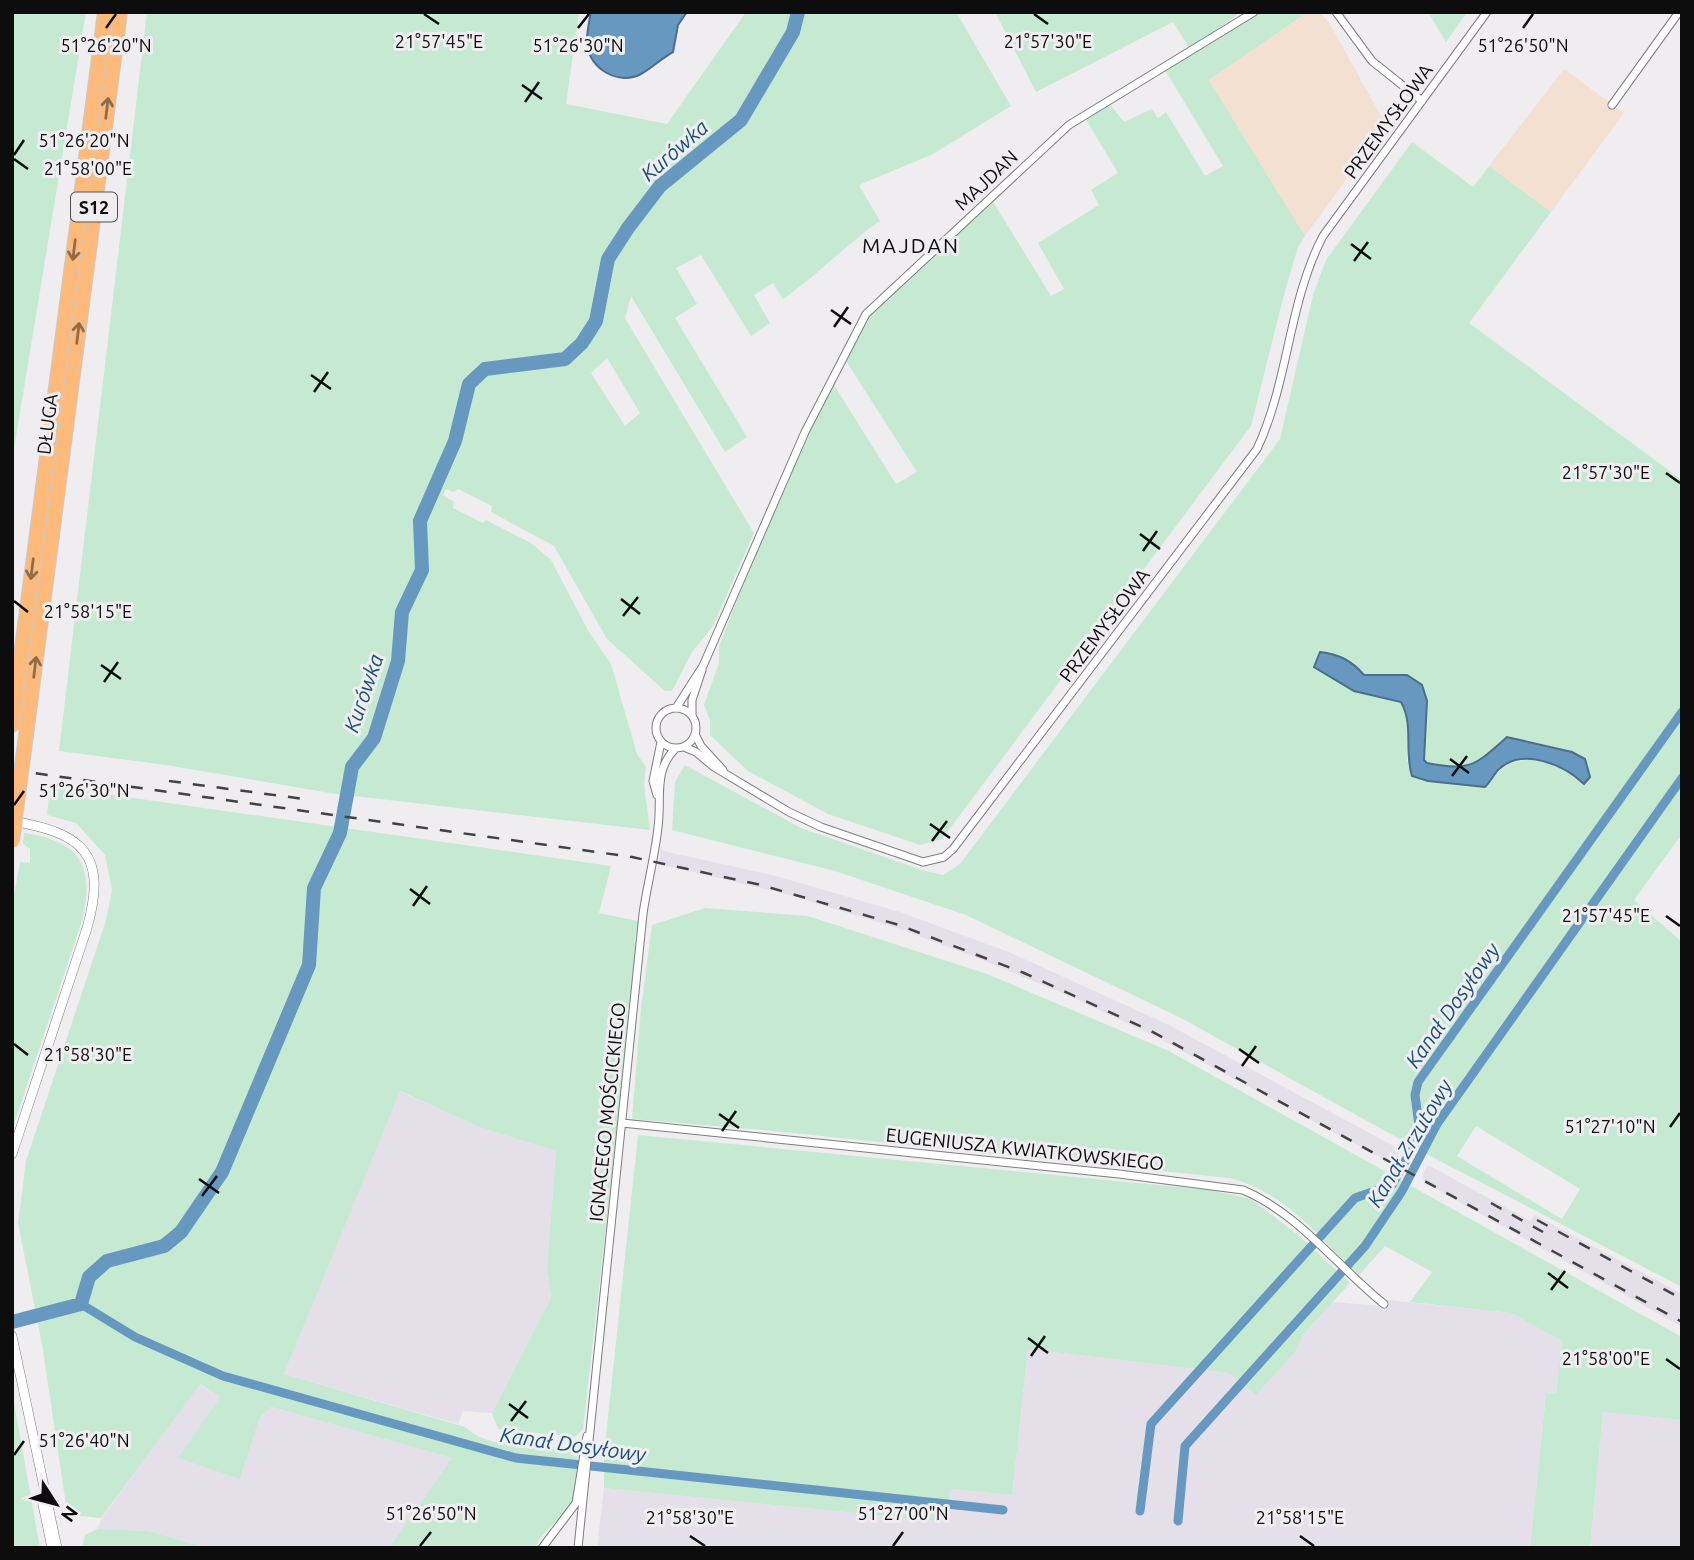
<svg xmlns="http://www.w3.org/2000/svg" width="1694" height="1560" font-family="Ubuntu,sans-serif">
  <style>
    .commercial { fill: #f4e0d1 }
    .built { fill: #e5dfe9 }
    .green { fill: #c6ead1; fill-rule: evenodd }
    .water { fill: #6798bf; stroke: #4c6e8a; stroke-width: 2 }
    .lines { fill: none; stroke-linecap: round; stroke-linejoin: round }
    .canal { stroke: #6798bf; stroke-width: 9 }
    .river { stroke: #6798bf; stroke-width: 14 }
    .minor-casing { stroke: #7e7c7f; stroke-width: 9 }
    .tertiary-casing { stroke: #7e7c7f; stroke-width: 10 }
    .motorway-casing { stroke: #cacaca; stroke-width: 16 }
    .minor { stroke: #fff; stroke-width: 7 }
    .tertiary { stroke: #fff; stroke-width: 9 }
    .motorway { stroke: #fdba7b; stroke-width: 14 }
    .rail { stroke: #424243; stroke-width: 2.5; stroke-dasharray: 12 12; stroke-linecap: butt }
    .motorway-bridge-casing { stroke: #cacaca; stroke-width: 16; stroke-linecap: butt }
    .motorway-bridge { stroke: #fdba7b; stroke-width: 14 }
    .oneway { stroke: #916c4a }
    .ticks { fill: none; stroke: #0d0d0d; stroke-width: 2.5 }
    .labels { text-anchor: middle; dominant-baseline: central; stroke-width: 6; stroke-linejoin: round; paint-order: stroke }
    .shield { fill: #efedf0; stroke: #515051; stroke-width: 2 }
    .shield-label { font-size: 18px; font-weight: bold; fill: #0d0d0d }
    .street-label { font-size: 19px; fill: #0d0d0d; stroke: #efedf0 }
    .water-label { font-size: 21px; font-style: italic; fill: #185177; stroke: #efedf0 }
    .neighbourhood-label { font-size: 21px; letter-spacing: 2px; fill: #0d0d0d; stroke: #efedf0 }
    .ticks-label { font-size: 18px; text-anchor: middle; fill: #0d0d0d; stroke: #efedf0; stroke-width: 6; stroke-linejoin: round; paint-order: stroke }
  </style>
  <rect width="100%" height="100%" fill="#efedf0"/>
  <path class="commercial" d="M1308 12H1320L1330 24 1386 125 1305 236 1209 80Z
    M1564 69 1624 113 1551 212 1489 166Z"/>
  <path class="built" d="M661 845 663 851 776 876 903 913 1011 953 1169 1025 1401 1150 1395 1160 1389 1162 1154 1036 1074 998 970 955 897 928 790 895 660 864 658 870Z
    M399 1091 479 1127 556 1151 547 1266 551 1298 492 1413 463 1411 458 1424 284 1374Z
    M1428 1165 1530 1221 1535 1215 1682 1294V1327L1424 1182 1423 1174Z
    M1387 1300 1511 1313 1562 1341 1556 1395 1546 1394 1530 1548H597L604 1488 945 1522 949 1489 1012 1495 1028 1349 1229 1373 1256 1395 1297 1350 1303 1335 1333 1302 1382 1306Z
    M199 1384 220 1397 240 1479 260 1417 270 1407 453 1458 389 1548H208L148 1531 97 1529 102 1518Z
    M1603 1412 1682 1420V1548H1590Z"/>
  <path class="green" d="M12 12H86L12 461Z
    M147 12H579L566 104 667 124 746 12H956L1011 106 933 154 859 185 880 221C845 245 818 275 783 299L773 283 754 295 770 323 751 336 701 255 676 268 697 304 675 318 747 437 725 452 631 296 625 318 754 533 713 626 692 652 672 691H665L607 639 554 546 491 512 492 506 458 489 454 492 446 489 443 495 454 502 453 508 483 523 486 520 531 543 551 560 589 632 611 664 637 754 646 767 644 785 650 830 336 794 166 765 59 751ZM607 358 640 413 625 426 591 373Z
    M995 12H1241L1190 49 1173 22 1036 92Z
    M1259 12H1308L1209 80 1305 236 1298 247 1282 302 1251 426 942 839 920 845 828 814 748 771 710 735V720L704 705 719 663V647L741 590 808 435 834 385 896 484 917 472 846 361 868 317 882 301 992 200 1051 296 1064 289 1038 243 1099 205 1091 190 1118 173 1085 118 1109 103 1124 122 1152 109 1158 118 1166 112 1205 176 1223 166 1165 70Z
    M1428 12H1467L1446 42Z
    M1412 142 1473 187 1489 166 1551 212 1469 323 1682 480V834L1634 900 1682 942V1287L1434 1158 1183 1019 966 915 835 871 672 830 675 782 685 765 801 828 922 870 943 875 960 864 1280 439 1313 295 1326 260ZM1320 652 1354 663 1364 675H1407L1427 701 1424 760C1434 770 1465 771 1477 763 1488 756 1497 745 1507 737L1590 777 1583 783C1557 759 1513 747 1491 781L1407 761 1409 716 1401 701ZM1476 1126 1580 1189 1562 1219 1457 1156Z
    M50 786 611 866 599 913 638 921 634 943 638 944 583 1429 575 1437 498 1429 492 1413 551 1298 547 1266 556 1151 479 1127 400 1091 284 1374 465 1427C495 1456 556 1438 578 1454 576 1469 579 1492 571 1504 561 1521 542 1530 535 1548H389L452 1458 271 1407 260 1417 240 1479 178 1458 220 1397 200 1384 101 1518 71 1515 67 1512 42 1344 18 1223 26 1161 106 920 112 890 105 855 76 823 47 815Z
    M24 833C81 841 95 866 82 921L12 1130V906L20 862 30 863V849L23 844Z
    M705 908 808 916 987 974 1169 1051 1682 1337V1420L1603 1412 1590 1548H1530L1546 1394H1556L1562 1341 1511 1313 1410 1302 1432 1272 1385 1246 1359 1275C1318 1237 1285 1191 1229 1178L763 1130 632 1119 641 1008 652 925Z
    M638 1135 1210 1190 1251 1199 1298 1235 1350 1283 1303 1335 1297 1350 1256 1395 1229 1373 1028 1349 1012 1495 950 1489 946 1522 604 1488V1454Z
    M13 1397 40 1548H12Z
    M97 1529 148 1531 208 1548H82L85 1535Z"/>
  <path class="water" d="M591 12H687L678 25 673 52C662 58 652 68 641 74 619 86 590 69 587 45 586 35 589 22 591 12Z
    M1320 652C1339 654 1352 661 1364 675H1407L1422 685 1427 701 1424 760 1427 763C1471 772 1475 765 1507 737L1572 752 1585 759 1590 777 1584 784C1564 765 1523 747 1499 769 1494 774 1491 781 1485 787L1428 781 1412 776C1404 751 1414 725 1401 702L1354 691 1314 667Z"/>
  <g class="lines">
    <path class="canal" d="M81 1304 135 1337 223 1376 516 1458 1003 1510
      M1140 1511 1151 1424 1355 1198 1392 1185 1420 1134 1415 1095 1418 1082 1682 712
      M1178 1521 1185 1446 1365 1246 1402 1191 1437 1124 1682 778"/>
    <path class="river" d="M12 1322 81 1304 89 1277 107 1261 164 1246 181 1232 222 1172 309 965 314 888 340 833 352 767 374 738 398 661 402 612 422 570 420 521 455 441 469 384 485 369 565 359 582 343 596 321 608 259 628 228 660 186 741 120 793 32 798 12"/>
    <defs>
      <path id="minor" d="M1336 12 1372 61 1422 101
        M1612 105 1679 12
        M656 728a20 20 0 1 1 40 0a20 20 0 1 1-40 0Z
        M676 708 703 666 805 432 866 314 1069 125 1254 12
        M692 715V700L702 670
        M695 734 701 746 723 770
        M684 747 696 752 714 767 789 812 821 827 923 862 944 857 953 849 1257 449C1289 381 1288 303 1323 236L1487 12
        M657 795 653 781 661 742
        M622 1123 1119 1174 1243 1190C1298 1213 1338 1267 1384 1304
        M542 1548 576 1503 587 1436
        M578 1548 643 914C647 885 655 856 658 827 662 799 653 771 675 749"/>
      <path id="tertiary" d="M12 821C83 833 108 854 87 928L12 1154
        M12 1336 57 1548
        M42 1500 52 1548"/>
      <path id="motorway" d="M12 725 105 12
        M26 735 120 12"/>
    </defs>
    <use href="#minor" class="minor-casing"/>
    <use href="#tertiary" class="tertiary-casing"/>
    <use href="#motorway" class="motorway-casing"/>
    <use href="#minor" class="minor"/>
    <use href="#tertiary" class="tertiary"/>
    <use href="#motorway" class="motorway"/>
    <path class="rail" d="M12 770 632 857 761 885 899 925 1024 973 1151 1031 1682 1322
      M169 781 304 799
      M1491 1203 1543 1232
      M1537 1220 1682 1299"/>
    <defs>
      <path id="motorway-bridge" d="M12 841 26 735"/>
    </defs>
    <use href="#motorway-bridge" class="motorway-bridge-casing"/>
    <use href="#motorway-bridge" class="motorway-bridge"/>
  </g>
  <defs><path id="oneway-shaft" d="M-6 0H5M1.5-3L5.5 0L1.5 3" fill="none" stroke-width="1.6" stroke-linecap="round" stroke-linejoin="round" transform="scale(1.75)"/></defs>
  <g class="oneway">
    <use href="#oneway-shaft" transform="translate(107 108) rotate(-83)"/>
    <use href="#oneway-shaft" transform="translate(74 250) rotate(97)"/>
    <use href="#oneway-shaft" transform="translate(78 333) rotate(-83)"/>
    <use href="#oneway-shaft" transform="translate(32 569) rotate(97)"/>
    <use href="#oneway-shaft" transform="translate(35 667) rotate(-83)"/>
  </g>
  <path class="ticks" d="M424 14 439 24M1034 14 1048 24M106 28 116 14M578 28 589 14M1523 28 1533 14M522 85 542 99M525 102 539 82M14 155 24 140M14 159 28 169M1351 244 1371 259M1354 261 1368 242M831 310 851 324M834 327 848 307M311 375 331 389M314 392 328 372M1666 473 1680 483M1140 534 1160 549M1143 551 1157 531M621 599 640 614M14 601 28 612M623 616 638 597M101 665 121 679M104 682 118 662M1450 759 1469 773M1452 776 1467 756M14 805 24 791M930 824 950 838M932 841 947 821M410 889 430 904M413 906 427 886M1666 916 1680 926M14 1044 28 1055M1239 1049 1259 1063M1242 1066 1256 1046M719 1114 739 1128M1670 1127 1680 1113M722 1131 736 1111M199 1179 219 1193M202 1196 217 1176M1548 1273 1568 1288M1551 1290 1565 1271M1028 1338 1048 1353M1031 1356 1045 1336M1666 1359 1680 1369M509 1404 528 1418M511 1421 526 1401M14 1455 24 1441M690 1536 705 1546M1300 1536 1314 1546M420 1546 431 1532M893 1546 903 1532"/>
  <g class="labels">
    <rect class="shield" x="71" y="192.5" width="46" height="29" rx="5"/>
    <g class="shield-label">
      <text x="94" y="207">S12</text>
    </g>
    <g class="street-label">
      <text transform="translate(1388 121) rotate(-54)">PRZEMYSŁOWA</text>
      <text transform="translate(986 180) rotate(-43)">MAJDAN</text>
      <text transform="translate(47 424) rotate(-83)">DŁUGA</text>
      <text transform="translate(1104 625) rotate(-53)">PRZEMYSŁOWA</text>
      <text transform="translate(607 1112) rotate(-84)">IGNACEGO MOŚCICKIEGO</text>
      <text transform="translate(1025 1149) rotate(6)">EUGENIUSZA KWIATKOWSKIEGO</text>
    </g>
    <g class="water-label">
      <text transform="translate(674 150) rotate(-41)">Kurówka</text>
      <text transform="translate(363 693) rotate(-71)">Kurówka</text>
      <text transform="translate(1452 1005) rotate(-55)">Kanał Dosyłowy</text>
      <text transform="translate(1409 1143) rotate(-59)">Kanał Zrzutowy</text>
      <text transform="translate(573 1444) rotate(8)">Kanał Dosyłowy</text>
    </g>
    <g class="neighbourhood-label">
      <text x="911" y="245">MAJDAN</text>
    </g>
  </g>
  <g class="ticks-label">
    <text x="1048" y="48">21°57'30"E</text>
    <text x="439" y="48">21°57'45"E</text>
    <text x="106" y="52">51°26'20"N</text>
    <text x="578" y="52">51°26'30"N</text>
    <text x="1523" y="52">51°26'50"N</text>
    <text x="84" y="147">51°26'20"N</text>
    <text x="88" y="175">21°58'00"E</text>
    <text x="1606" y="479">21°57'30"E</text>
    <text x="88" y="618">21°58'15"E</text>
    <text x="84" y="797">51°26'30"N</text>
    <text x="1606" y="922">21°57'45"E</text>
    <text x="88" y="1061">21°58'30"E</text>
    <text x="1610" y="1133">51°27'10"N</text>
    <text x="1606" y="1365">21°58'00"E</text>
    <text x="84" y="1447">51°26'40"N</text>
    <text x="431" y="1520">51°26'50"N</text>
    <text x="903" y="1520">51°27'00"N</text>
    <text x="690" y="1524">21°58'30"E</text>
    <text x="1300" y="1524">21°58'15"E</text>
  </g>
  <rect width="1694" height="1560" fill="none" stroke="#0d0d0d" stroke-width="28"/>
  <g transform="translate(56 1504) rotate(126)" stroke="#efedf0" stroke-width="5" paint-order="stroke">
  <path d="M0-5L12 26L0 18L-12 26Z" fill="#0d0d0d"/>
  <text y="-10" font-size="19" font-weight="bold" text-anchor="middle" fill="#0d0d0d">N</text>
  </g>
</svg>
